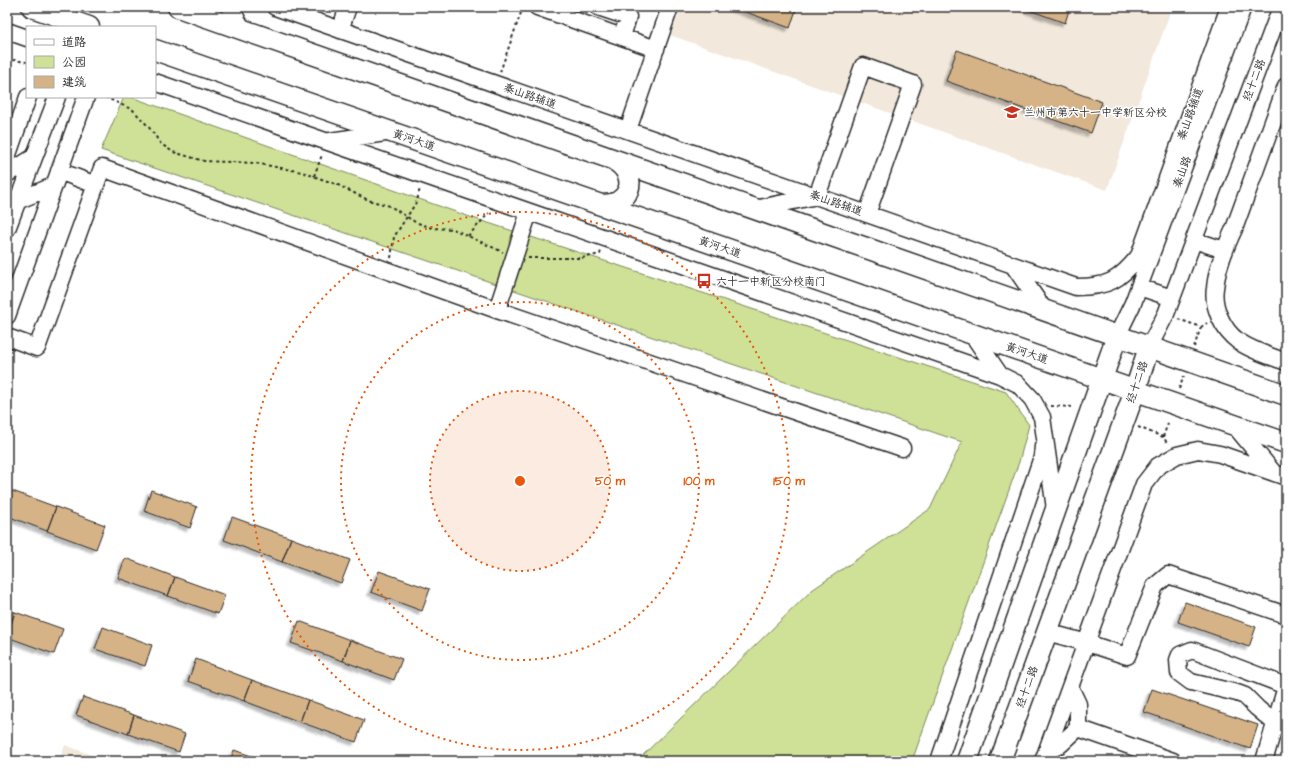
<svg xmlns="http://www.w3.org/2000/svg" width="1293" height="768" font-family="'Architects Daughter','LXGW WenKai TC',sans-serif">
  <style>
    .built { fill: #f2e8db }
    .green { fill: #cee196; stroke: #7c8660 }
    .building { fill: #d5b387; stroke: #2b2b2b; filter: url(#shadow) }
    .lines { fill: none; stroke-linecap: round; stroke-linejoin: round }
    .minor-casing { stroke: #2b2b2b; stroke-width: 19 }
    .major-casing { stroke: #2b2b2b; stroke-width: 23 }
    .path { stroke: #2b2b2b; stroke-width: 2; stroke-dasharray: 3 3; stroke-linecap: butt }
    .minor { stroke: #fff; stroke-width: 16 }
    .major { stroke: #fff; stroke-width: 20 }
    .ring { fill: none; stroke: #e8590c; stroke-width: 2; stroke-dasharray: 2 4 }
    .labels { text-anchor: middle; dominant-baseline: central; stroke-width: 3; stroke-linejoin: round; paint-order: stroke }
    .street-label { font-size: 11px; fill: #2b2b2b; stroke: #fff }
    .poi-label { font-size: 11px; fill: #2b2b2b; stroke: #fff; text-anchor: start }
    .centre { fill: #e8590c; stroke: #fff; stroke-width: 2 }
    .ring-label { font-size: 12px; text-anchor: middle; font-weight: bold; fill: #e8590c; stroke: #fff; stroke-width: 3; stroke-linejoin: round; paint-order: stroke }
  </style>
  <defs>
    <filter id="shadow"><feDropShadow dx="-3.5" dy="3.5" stdDeviation="1" flood-color="#0004"/></filter>
  </defs>
  <rect width="100%" height="100%" fill="#fff"/>
  <filter id="ink" filterUnits="userSpaceOnUse"><feTurbulence type="fractalNoise" baseFrequency=".025" numOctaves="2"/><feDisplacementMap in="SourceGraphic" scale="8" xChannelSelector="R" yChannelSelector="G"/><feConvolveMatrix kernelMatrix="1 2 1 2 8 2 1 2 1" color-interpolation-filters="sRGB"/></filter>
  <g filter="url(#ink)">
    <path class="built" d="M680 7H1172L1107 190 670 35Z
      M65 745 107 761H59Z"/>
    <path class="green" d="M124 97H131L470 217 1006 392 1029 425 1019 462 912 761H637L812 590 930 509 962 442 101 150Z"/>
    <path class="building" d="M732 7H797L790 28Z
      M1021 7H1070L1065 23Z
      M957 50 1102 102 1091 133 946 81Z
      M7 489 56 507 47 531 7 516Z
      M151 490 197 507 190 528 144 511Z
      M56 507 105 525 96 549 47 531Z
      M232 517 291 538 282 562 224 540Z
      M291 538 350 560 341 583 282 562Z
      M125 558 175 577 168 596 118 578Z
      M379 571 430 589 422 611 371 592Z
      M175 577 225 595 218 614 168 596Z
      M1185 602 1256 627 1249 647 1178 622Z
      M7 609 15 612 7 635Z
      M15 612 63 629 54 654 7 637Z
      M299 621 350 640 343 661 291 643Z
      M103 627 152 645 145 666 95 649Z
      M350 640 402 659 394 680 343 661Z
      M196 659 252 680 244 701 188 681Z
      M252 680 308 700 300 722 244 701Z
      M1152 689 1258 725 1250 749 1144 712Z
      M83 697 134 715 128 734 76 715Z
      M308 700 364 720 356 742 300 722Z
      M134 715 185 734 179 752 128 734Z
      M234 750 266 761H230Z"/>
    <g class="lines">
      <defs>
        <path id="minor" d="M230 7 243 30
          M275 7 1076 287C1108 287 1119 281 1139 256L1229 7
          M537 7 656 49
          M598 7 628 17 622 37
          M340 30 348 7
          M7 31 27 38
          M155 82 1000 375 1018 384 1032 399 1042 417 1055 509
          M1286 86 1234 229C1225 248 1217 267 1215 288 1212 307 1223 330 1238 341 1252 351 1270 356 1286 362
          M628 130 670 7
          M330 141 392 132
          M7 157 28 97
          M59 171 96 185
          M7 174 34 157
          M17 201 53 186
          M755 209 817 196 863 66 913 84 867 214
          M7 229 57 97
          M1194 240 1224 250
          M1013 265 1045 311
          M1139 287 1172 298
          M497 310 529 212
          M7 316 86 97
          M972 334 1000 375
          M1117 336 1133 303 1243 7
          M7 337 37 348 102 168 497 310 902 448
          M1149 347 1166 314 1281 7
          M1234 425 1273 472
          M1047 632 1087 643 1127 656 1155 586 1168 575 1286 615
          M1286 686 1192 650 1180 655 1178 660 1179 673 1191 682 1237 693 1245 696 1257 708 1276 724 1286 720
          M1078 728 1173 761
          M1047 752 1061 744 1078 728V704L1070 687
          M939 761 1042 457 1043 446
          M1043 761 1144 484 1158 466 1177 455 1198 450 1220 454 1286 477
          M1264 761 1286 687"/>
        <path id="major" d="M32 7 89 27
          M178 7 1286 395
          M155 50 1286 443
          M598 204C629 210 642 176 614 160
          M967 761 1117 336
          M1000 761 1135 391 1149 347"/>
      </defs>
      <use href="#minor" class="minor-casing"/>
      <use href="#major" class="major-casing"/>
      <path class="path" d="M7 62 14 60 27 62
        M500 72 523 7
        M105 97 133 110 148 126 161 144 173 152 204 161 255 163 302 172 336 184 368 200 390 206 415 222 432 228 453 229 503 252
        M314 176 322 155
        M468 236 489 213
        M391 258 394 237 417 201 420 188
        M528 258H582L600 254 601 251
        M1178 319 1201 327 1207 323
        M1194 347 1201 327
        M1179 389 1184 376
        M1051 406 1075 407
        M1138 427 1163 437 1168 444
        M1163 437 1169 420"/>
      <use href="#minor" class="minor"/>
      <use href="#major" class="major"/>
    </g>
  </g>
  <circle cx="520" cy="481" r="90" fill="#e8590c" fill-opacity=".12"/>
  <g class="ring">
    <circle cx="520" cy="481" r="90"/>
    <circle cx="520" cy="481" r="179"/>
    <circle cx="520" cy="481" r="269"/>
  </g>
  <defs>
    <symbol id="school-bare" viewBox="-9 -9 18 18"><path d="M0-5L7-2L0 1L-7-2ZM-4 1L0 2.5L4 1V4Q0 6-4 4Z" fill="#c8321e" stroke="#fff" stroke-width="2.5" paint-order="stroke"/></symbol>
    <symbol id="bus-bare" viewBox="-9 -9 18 18"><path d="M-5-6H5V4H4V6H2V4H-2V6H-4V4H-5ZM-3.5-4V0h7V-4ZM-3.5 1.2v1.5H-2V1.2ZM2 1.2v1.5H3.5V1.2Z" fill="#c8321e" stroke="#fff" stroke-width="2.5" paint-order="stroke"/></symbol>
  </defs>
  <g fill-rule="evenodd">
    <use href="#school-bare" x="1001" y="101" width="22" height="22"/>
    <use href="#bus-bare" x="693" y="270" width="22" height="22"/>
  </g>
  <g class="labels">
    <g class="street-label">
      <text transform="translate(1254 80) rotate(-69)">经十二路</text>
      <text transform="translate(530 96) rotate(19)">秦山路辅道</text>
      <text transform="translate(1190 114) rotate(-70)">秦山路辅道</text>
      <text transform="translate(414 140) rotate(19)">黄河大道</text>
      <text transform="translate(1182 172) rotate(-70)">秦山路</text>
      <text transform="translate(836 203) rotate(19)">秦山路辅道</text>
      <text transform="translate(720 247) rotate(19)">黄河大道</text>
      <text transform="translate(1027 353) rotate(19)">黄河大道</text>
      <text transform="translate(1137 382) rotate(-71)">经十二路</text>
      <text transform="translate(1027 687) rotate(-70)">经十二路</text>
    </g>
    <g class="poi-label">
      <text x="1024" y="112">兰州市第六十一中学新区分校</text>
      <text x="716" y="281">六十一中新区分校南门</text>
    </g>
  </g>
  <circle cx="520" cy="481" r="6" class="centre"/>
  <g class="ring-label">
    <text x="610" y="485">50 m</text>
    <text x="699" y="485">100 m</text>
    <text x="789" y="485">150 m</text>
  </g>
  <rect width="1293" height="768" fill="none" stroke="#fff" stroke-width="24"/>
  <rect x="12" y="12" width="1269" height="744" fill="none" stroke="#2b2b2b" stroke-width="1.5" filter="url(#ink)"/>
  <rect x="26" y="26" width="130" height="72" fill="#ffffff" stroke="#aaaaaa"/>
  <rect x="34" y="39" width="20" height="6" fill="#ffffff" stroke="#aaaaaa"/>
  <text x="62" y="46" font-size="12" fill="#2b2b2b">道路</text>
  <rect x="34" y="56" width="20" height="12" fill="#cee196" stroke="#aaaaaa"/>
  <text x="62" y="66" font-size="12" fill="#2b2b2b">公园</text>
  <rect x="34" y="76" width="20" height="12" fill="#d5b387" stroke="#aaaaaa"/>
  <text x="62" y="86" font-size="12" fill="#2b2b2b">建筑</text>
</svg>
